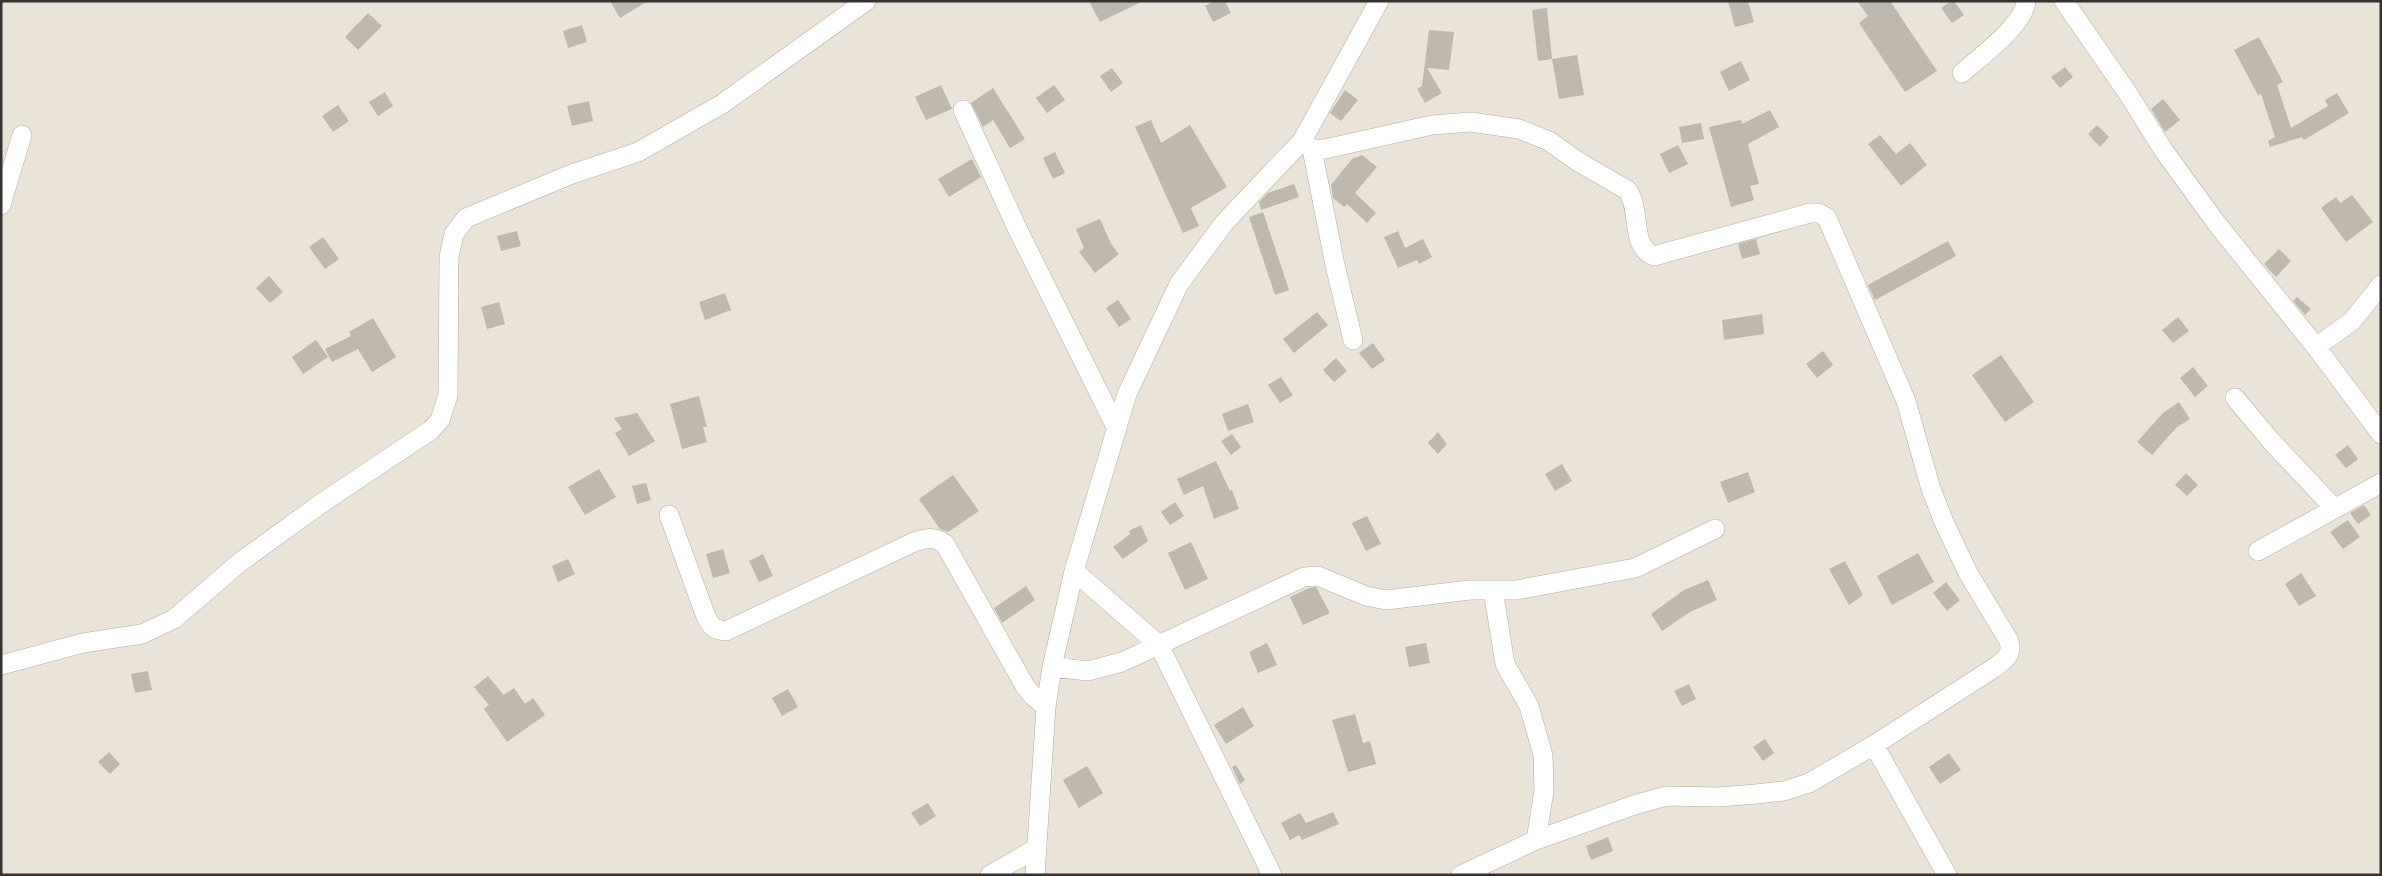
<svg xmlns="http://www.w3.org/2000/svg" width="2382" height="876" font-family="Mulish,sans-serif">
  <style>
    .building { fill: #beb8ad }
    .lines { fill: none; stroke-linecap: round; stroke-linejoin: round }
    .minor-casing { stroke: #b3ada2; stroke-width: 20 }
    .minor { stroke: #fff; stroke-width: 19 }
  </style>
  <rect width="100%" height="100%" fill="#e9e3d8"/>
  <path class="building" d="M610 1H648L620 18Z
    M1089 1H1143L1100 22Z
    M1214 1H1225L1231 13 1213 22 1205 6Z
    M1728 1H1748L1754 22 1735 27Z
    M1857 1H1890L1937 71 1905 92 1859 23 1868 16Z
    M1951 1H1954L1964 15 1952 23 1941 8Z
    M1547 8 1552 59 1538 61 1532 10Z
    M368 13 382 26 358 50 345 37Z
    M582 25 587 42 568 48 563 31Z
    M1429 30 1454 32 1449 70 1427 68 1442 93 1425 103 1417 89 1422 86Z
    M2259 37 2283 82 2277 85 2291 128 2328 106 2325 100 2337 93 2349 113 2304 140 2302 137 2270 147 2268 141 2275 137 2261 94 2258 95 2234 50Z
    M1577 55 1584 95 1559 99 1552 59Z
    M1741 61 1750 80 1729 91 1720 72Z
    M2065 67 2073 77 2060 88 2051 77Z
    M1112 68 1123 83 1111 92 1100 76Z
    M941 85 952 109 926 120 915 97Z
    M1054 85 1065 100 1047 113 1036 98Z
    M993 88 1025 139 1010 148 993 120 983 127 971 103Z
    M1345 90 1358 100 1341 121 1330 113Z
    M385 92 393 106 378 116 369 102Z
    M2163 99 2180 120 2165 132 2151 109Z
    M589 101 593 121 572 126 567 106Z
    M338 105 349 121 333 132 322 116Z
    M1770 110 1779 127 1748 144 1759 184 1750 186 1754 200 1731 207 1709 127 1741 120 1742 124Z
    M1151 120 1161 143 1190 125 1227 187 1191 208 1199 226 1183 233 1135 127Z
    M1701 123 1704 139 1682 143 1679 127Z
    M2097 125 2109 137 2100 147 2088 134Z
    M1880 135 1896 154 1910 143 1927 165 1901 186 1868 144Z
    M1678 145 1688 164 1669 173 1660 154Z
    M1055 152 1065 173 1053 179 1043 158Z
    M1362 155 1377 167 1355 193 1376 213 1367 223 1347 204 1344 207 1333 198 1331 185 1352 159Z
    M972 159 981 177 949 197 938 179Z
    M1294 184 1299 197 1261 210 1259 202 1268 193Z
    M2352 195 2373 222 2346 242 2321 208 2336 197 2340 203Z
    M1263 212 1289 290 1275 295 1249 217Z
    M1100 219 1111 244 1119 254 1095 273 1079 252 1084 248 1076 229Z
    M517 231 521 246 501 251 497 236Z
    M1398 231 1405 248 1423 239 1432 257 1419 264 1417 260 1398 268 1384 237Z
    M323 237 339 259 325 269 309 247Z
    M1756 239 1760 254 1742 259 1738 244Z
    M1948 241 1956 256 1875 300 1868 285Z
    M2279 249 2291 261 2276 277 2264 264Z
    M269 276 283 292 270 303 256 288Z
    M725 293 731 310 705 320 699 302Z
    M2297 297 2311 309 2305 315 2293 301Z
    M1118 300 1131 319 1119 327 1106 308Z
    M499 302 505 324 487 329 481 307Z
    M1317 312 1328 325 1294 353 1283 339Z
    M1762 314 1764 334 1724 340 1722 320Z
    M2178 317 2189 331 2173 343 2162 330Z
    M373 318 396 357 372 372 358 349 332 362 325 349 351 336 349 332Z
    M316 340 328 357 303 374 292 357Z
    M1373 343 1385 360 1372 369 1359 353Z
    M1823 351 1833 365 1817 378 1806 364Z
    M2001 355 2034 402 2005 422 1972 375Z
    M1336 358 1347 371 1334 382 1323 370Z
    M2193 367 2208 386 2195 397 2180 378Z
    M1281 377 1293 395 1280 403 1268 385Z
    M699 396 707 427H703L707 442 682 449 670 404Z
    M2179 402 2190 419 2176 428 2152 455 2137 442 2163 413Z
    M1248 404 1254 422 1228 431 1222 414Z
    M637 413 655 441 629 456 615 433 622 429 614 418Z
    M1438 432 1447 444 1438 454 1428 443Z
    M1232 434 1241 447 1231 455 1221 441Z
    M2348 445 2358 459 2346 468 2335 455Z
    M1216 461 1230 491 1232 490 1239 509 1214 519 1203 486 1184 495 1177 479Z
    M1562 464 1572 481 1555 491 1545 474Z
    M599 469 616 497 585 515 568 487Z
    M1748 472 1755 492 1728 503 1720 482Z
    M2186 473 2198 485 2187 496 2175 485Z
    M953 475 979 511 948 532 940 529 919 499Z
    M646 483 651 500 637 504 632 486Z
    M1175 502 1184 516 1170 525 1161 512Z
    M2364 505 2371 515 2358 524 2350 513Z
    M1367 516 1381 544 1366 551 1352 523Z
    M2348 520 2360 537 2343 549 2330 532Z
    M1141 525 1148 541 1123 559 1113 547 1130 534 1129 531Z
    M1191 542 1208 579 1185 590 1168 553Z
    M723 549 730 573 713 578 706 554Z
    M1918 553 1934 582 1892 605 1877 576Z
    M763 554 773 576 759 582 749 561Z
    M568 559 575 574 558 582 552 566Z
    M1845 561 1863 595 1849 605 1829 569Z
    M2301 573 2316 596 2299 606 2285 584Z
    M1708 580 1717 600 1690 612 1662 631 1651 614 1684 590Z
    M1946 582 1960 600 1947 611 1933 593Z
    M1026 586 1035 600 1002 623 994 608Z
    M1316 587 1330 613 1303 625 1290 597 1309 588Z
    M1267 643 1277 665 1258 673 1249 652Z
    M1426 643 1430 663 1409 667 1405 647Z
    M148 671 152 690 135 693 131 674Z
    M488 676 504 695 514 688 525 704 533 698 545 715 507 742 484 709 489 705 474 687Z
    M1689 684 1696 699 1682 706 1674 691Z
    M788 689 798 707 782 716 772 698Z
    M1243 707 1254 726 1226 744 1214 725Z
    M1355 714 1363 743 1370 741 1376 764 1348 772 1332 720Z
    M1765 739 1774 753 1763 761 1753 747Z
    M109 752 120 764 110 774 98 762Z
    M1949 753 1961 770 1940 784 1929 767Z
    M1236 765 1245 780 1240 784 1232 767Z
    M1087 766 1103 793 1079 808 1063 780Z
    M928 803 936 816 920 826 911 813Z
    M1333 812 1339 824 1302 840 1299 835 1290 840 1281 823 1300 813 1306 823Z
    M1608 837 1613 851 1591 860 1586 846Z"/>
  <g class="lines">
    <defs>
      <path id="minor" d="M2064 1 2127 92 2164 151 2217 224 2316 347 2381 434
        M1962 73C1979 58 2025 24 2026 1
        M963 110 1017 228 1117 429
        M1302 141 1312 149H1325L1432 125 1471 122 1519 129 1549 141 1577 161 1627 190C1642 209 1629 246 1654 256L1810 213H1819L1827 218 1906 401 1931 489 1944 522 1968 573 2009 641C2013 655 2005 660 1994 668L1874 745 1809 783 1784 791 1756 794 1719 797 1667 796 1637 804 1536 840 1461 875
        M1312 149 1335 265 1353 340
        M1 205 22 135
        M2316 347 2352 321 2381 285
        M2235 398 2272 442 2334 508
        M669 515 705 614C710 626 714 630 726 631L914 542C927 538 935 536 945 544L1025 686 1033 696 1046 707
        M2258 551 2381 483
        M1074 571 1159 645 1272 875
        M1493 590 1505 664 1529 706 1543 755 1544 791 1536 840
        M1 665 83 643 142 634 174 619 239 563 319 505 431 430 440 420 448 395 449 257 454 234 466 218 572 174 638 152 722 104 866 1
        M1052 667 1088 671 1122 662 1304 577 1318 576 1366 596 1386 600 1470 590H1516L1635 568 1715 529
        M1874 745 1947 875
        M990 875 1037 848
        M1035 875 1046 707 1052 667 1074 571 1127 394 1179 284 1224 223 1302 141 1379 1"/>
    </defs>
    <use href="#minor" class="minor-casing"/>
    <use href="#minor" class="minor"/>
  </g>
  <rect width="2382" height="876" fill="none" stroke="#35332f" stroke-width="5"/>
</svg>
